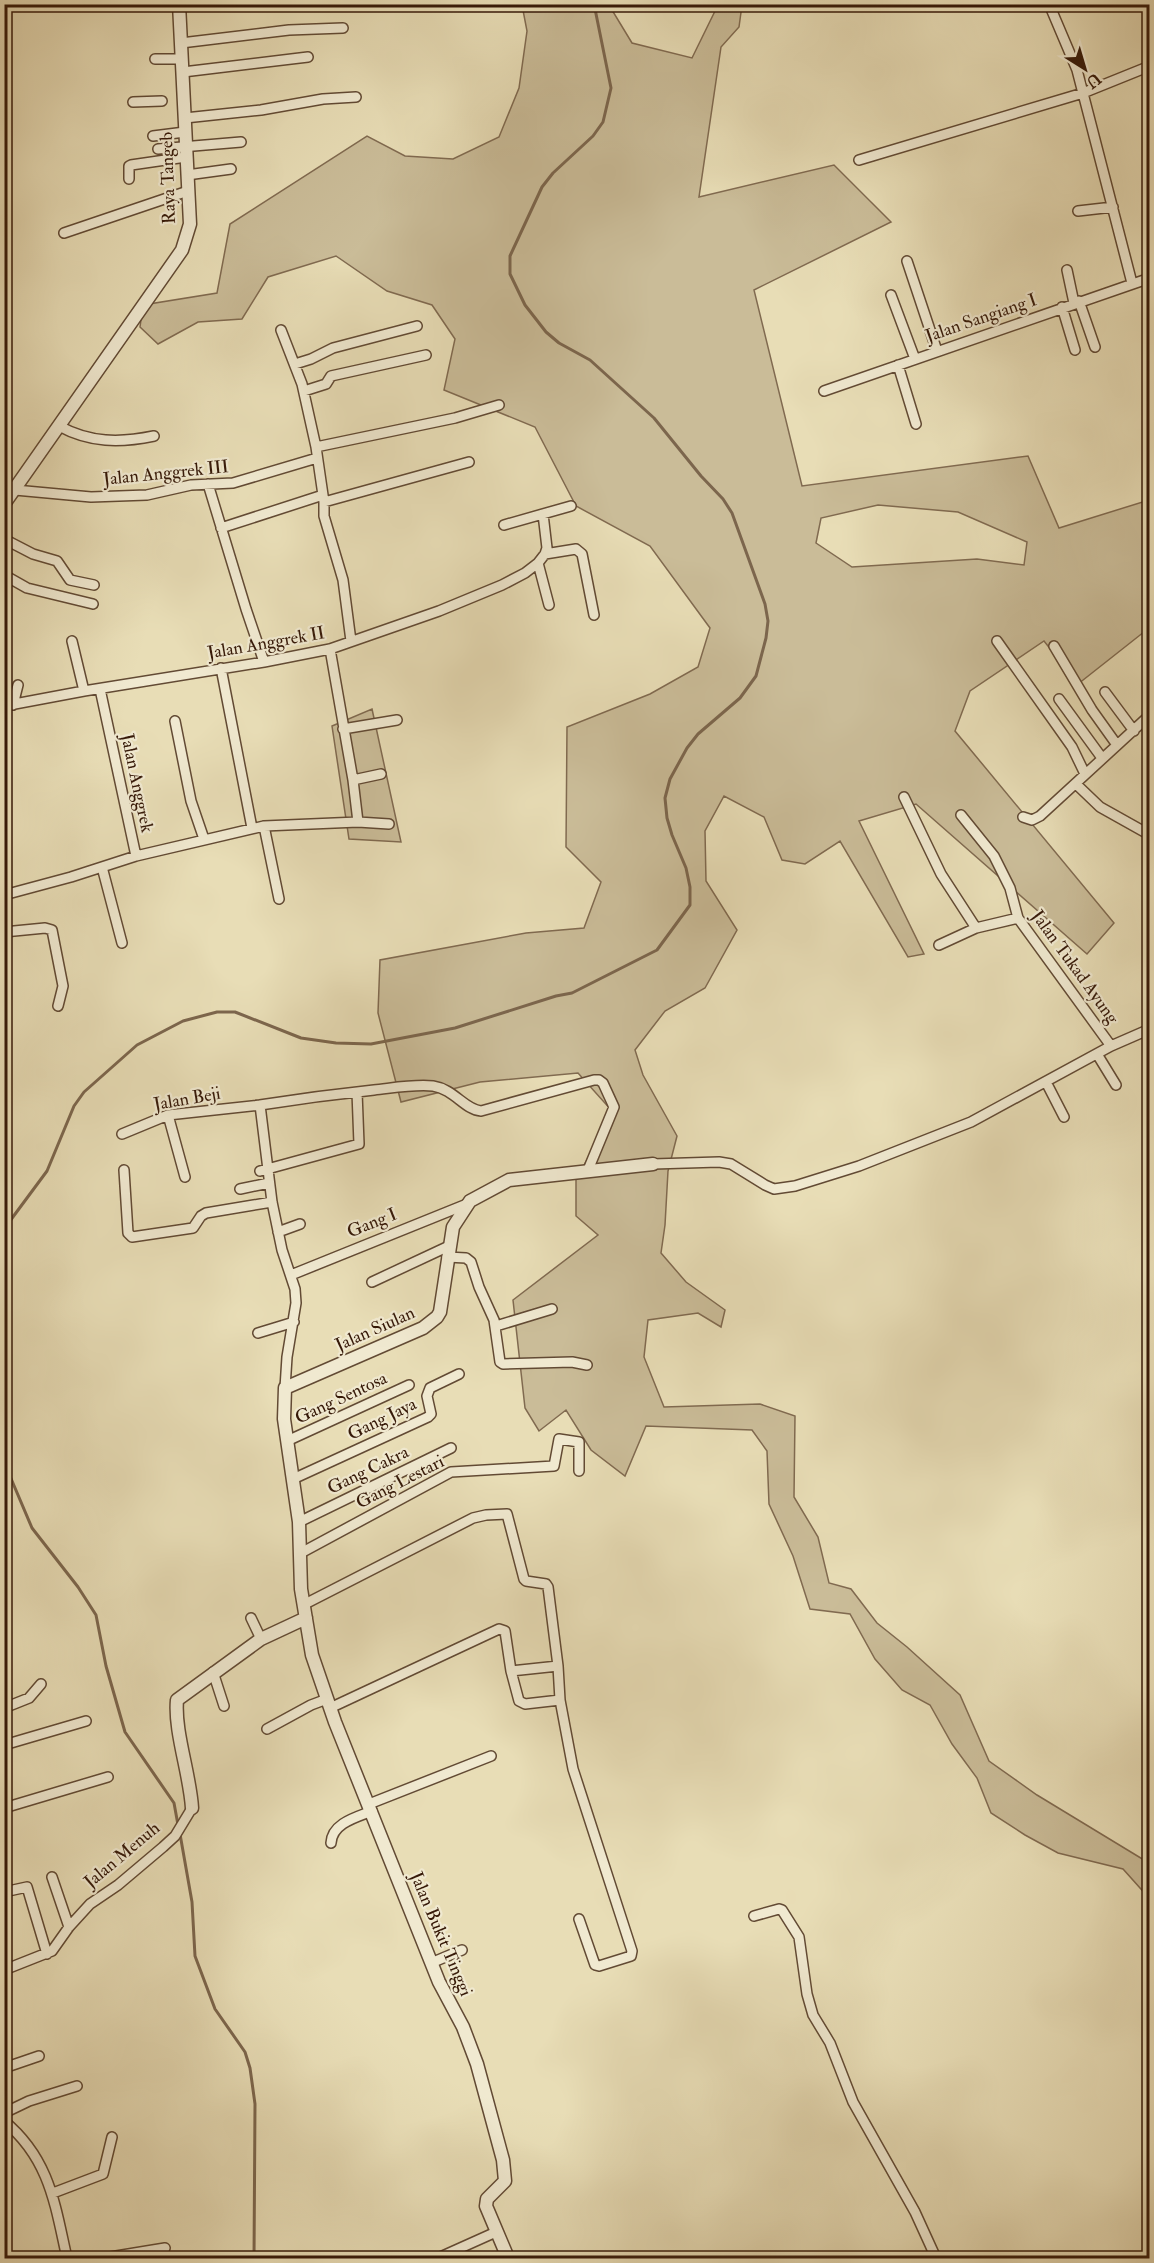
<svg xmlns="http://www.w3.org/2000/svg" width="1154" height="2263" font-family="'IM FELL Double Pica',serif">
  <style>
    .green { fill: #cabc98; stroke: #806a50; stroke-width: 1.5; fill-rule: evenodd }
    .lines { fill: none; stroke-linecap: round; stroke-linejoin: round }
    .stream { stroke: #7c664d; stroke-width: 3 }
    .minor-casing { stroke: #624a34; stroke-width: 12 }
    .tertiary-casing { stroke: #624a34; stroke-width: 15 }
    .minor { stroke: #f0e9d0; stroke-width: 9 }
    .tertiary { stroke: #f0e9d0; stroke-width: 12 }
    .labels { text-anchor: middle; dominant-baseline: central; stroke-width: 4.5; stroke-linejoin: round; paint-order: stroke }
    .street-label { font-size: 18px; fill: #361908; stroke: #f0e9d0 }
  </style>
  <rect width="100%" height="100%" fill="#e8ddb6"/>
  <filter id="stains"><feTurbulence type="fractalNoise" baseFrequency=".00333" numOctaves="4"/><feColorMatrix values="0 0 0 0 .2 0 0 0 0 .09 0 0 0 0 .02 0 0 0 .5 -.17"/></filter>
  <radialGradient id="worn" r=".72"><stop offset=".6" stop-color="#630" stop-opacity="0"/><stop offset="1" stop-color="#630" stop-opacity=".3"/></radialGradient>
  <path class="green" d="M522 5H609L632 43 692 58 718 5H742L739 27 721 47 699 197 834 165 891 222 754 290 802 486 1028 456 1059 528 1149 500V628L1078 684 1044 641 970 691 955 731 1114 923 1087 954 916 804 859 821 924 954 908 957 840 841 805 864 782 860 764 817 724 796 705 831 706 881 737 930 705 988 665 1011 635 1050 643 1075 677 1136 668 1171 665 1225 661 1253 686 1282 725 1310 721 1327 698 1313 648 1320 644 1357 664 1407 760 1404 795 1416 794 1497 818 1537 829 1583 851 1589 877 1623 907 1647 960 1695 989 1761 1037 1795 1149 1863V1898L1123 1869 1058 1853 1025 1835 991 1813 977 1778 952 1744 930 1705 902 1690 875 1659 850 1614 810 1609 793 1556 769 1504 767 1451 752 1430 646 1426 625 1476 591 1450 566 1410 539 1431 525 1408 513 1300 598 1235 576 1216V1180L613 1112 578 1073 480 1082 401 1102 378 1013 380 960 526 933 584 928 601 882 566 847 567 727 650 694 698 667 710 628 650 546 576 506 535 427 444 390 455 339 432 305 387 291 336 256 268 277 242 319 198 322 158 344 140 327 143 305 217 293 230 224 367 136 405 156 453 159 499 137 519 88 527 31ZM878 505 958 512 1027 542 1024 565 977 559 852 567 816 543 821 518Z
    M372 709 401 842 349 839 332 726Z"/>
  <g class="lines">
    <path class="stream" d="M4 1229 47 1171 74 1106 84 1092 137 1045 183 1021 217 1012H235L301 1038 336 1043 371 1044 455 1028 556 996 572 993 657 950 690 905V887L686 868 672 835 667 818 665 798 670 779 687 748 698 734 740 698 756 676 766 638 768 621 765 604 732 513 723 499 701 476 654 418 590 360 559 343 546 332 525 305 510 274V256L542 187 553 173 593 136 603 122 611 88 594 4
      M4 1462 32 1528 78 1587 96 1615 106 1666 125 1732 174 1803 178 1825
      M180 1834 192 1902 195 1956 215 2009 245 2052 250 2068 255 2104 254 2258"/>
    <defs>
      <path id="minor" d="M1049 4 1077 70 1132 283
        M119 5 123 4
        M181 43 289 30 343 28
        M155 59H176
        M183 72 308 57
        M133 102 162 101
        M185 118 261 110 323 99 356 97
        M153 136 185 132
        M1149 148H1150
        M158 149 241 142
        M859 160 1083 93 1150 66
        M187 175 231 169
        M129 179V166L131 165 186 157
        M1078 211 1113 207
        M64 233 188 191
        M907 261 937 351
        M1067 270 1074 303
        M891 295 915 359
        M1079 301 1095 347
        M1062 307 1075 350
        M281 330 302 384 316 447 324 502V516L343 580 351 641
        M295 364 311 359 333 348 417 326
        M898 365 916 424
        M304 391 326 384 331 376 426 355
        M824 391 1150 278
        M59 426C90 443 120 443 154 436
        M316 447 455 418 499 405
        M208 484 246 609 264 662
        M15 490 91 497 147 495 191 485 233 483 317 458
        M324 502 469 462
        M504 525 571 506
        M221 528 323 495
        M4 539 33 554 57 561 70 580 94 585
        M545 554 576 549 582 554 594 615
        M538 563 549 605
        M4 575 27 588 93 604
        M72 641 84 691
        M997 641 1072 747 1085 774
        M1054 646 1092 710 1117 745
        M330 649 353 780 358 822
        M221 668 252 828
        M100 689 136 856
        M1105 692 1134 731
        M1059 699 1102 758
        M13 705 18 685
        M4 706 84 691 264 662 330 649 439 611 502 585 525 573 538 563 545 554 547 548 543 514
        M175 721 191 801 204 839
        M343 729 397 720
        M353 780 381 774
        M1076 784 1100 807 1150 835
        M904 797 941 874 976 928
        M961 815 994 856 1010 888 1018 918 1111 1046
        M1023 817 1032 820 1040 816 1150 715
        M264 826 279 899
        M102 867 122 943
        M4 895 71 877 136 856 264 826 358 822 389 824
        M4 932 45 928 52 930 63 986 58 1006
        M939 945 976 928 1018 918
        M1097 1054 1116 1085
        M1046 1082 1064 1117
        M168 1115 185 1177
        M122 1134 168 1115 260 1105
        M653 1164 719 1162 731 1164 765 1185 774 1189 795 1186 859 1166 971 1122 1111 1046 1150 1029
        M124 1170 128 1233 132 1237 193 1228 201 1216 206 1213 272 1202
        M260 1171 359 1144 357 1092
        M240 1189 269 1183
        M278 1232 300 1224
        M447 1257 466 1258 471 1262 479 1287 494 1320 500 1362 503 1364 572 1362 587 1365
        M291 1275 467 1204
        M372 1282 449 1246
        M496 1326 552 1309
        M258 1333 294 1322
        M285 1388 287 1357 296 1303 295 1289 282 1250 272 1202 260 1105C298 1099 336 1094 374 1090 393 1088 414 1084 433 1086 454 1089 465 1110 481 1111L594 1080H599L603 1083 614 1107 588 1170
        M287 1441 409 1385
        M293 1479 428 1417 431 1414 427 1396 430 1388 459 1374
        M299 1522 451 1448
        M299 1554 451 1472 554 1466 559 1439 579 1442V1471
        M303 1605 473 1518 486 1515 507 1514 524 1579 526 1581 546 1584 548 1587 558 1666 560 1700
        M251 1618 261 1639
        M511 1671 558 1666
        M213 1672 224 1706
        M4 1708 29 1698 41 1684
        M330 1708 499 1629 505 1631 511 1671 519 1701 525 1704 560 1700 573 1769 632 1951 631 1956 599 1966 595 1965 579 1919
        M267 1729 311 1705 327 1699
        M4 1745 86 1721
        M369 1804 491 1756
        M4 1808 108 1777
        M331 1843C332 1823 357 1817 372 1811
        M52 1877 69 1927
        M4 1892 27 1887 47 1954
        M754 1916 779 1909 782 1910 799 1937 807 1994 813 2015 830 2043 853 2102 915 2212 936 2258
        M431 1963 462 1950
        M4 1970 52 1951 69 1927 90 1904 118 1885 163 1847 175 1836 192 1808
        M4 2068 39 2056
        M4 2113 29 2101 77 2086
        M4 2121C50 2159 55 2205 67 2258
        M53 2193 103 2174 112 2137
        M104 2258 165 2248
        M438 2258 496 2232"/>
      <path id="tertiary" d="M4 504 182 250 190 224 179 4
        M192 1808C190 1774 174 1731 177 1700L261 1639 306 1618
        M508 2258 486 2206 487 2199 505 2181 503 2160 477 2064 463 2027 439 1982 335 1722 312 1655 301 1589 299 1522 284 1419 285 1388 423 1328 437 1317 440 1312 453 1227 470 1201 509 1180 653 1164"/>
    </defs>
    <use href="#minor" class="minor-casing"/>
    <use href="#tertiary" class="tertiary-casing"/>
    <use href="#minor" class="minor"/>
    <use href="#tertiary" class="tertiary"/>
  </g>
  <g class="labels">
    <g class="street-label">
      <text transform="translate(168 178) rotate(-92)">Raya Tangeb</text>
      <text transform="translate(981 318) rotate(-19)">Jalan Sangiang I</text>
      <text transform="translate(166 473) rotate(-6)">Jalan Anggrek III</text>
      <text transform="translate(266 643) rotate(-10)">Jalan Anggrek II</text>
      <text transform="translate(137 783) rotate(78)">Jalan Anggrek</text>
      <text transform="translate(1075 967) rotate(54)">Jalan Tukad Ayung</text>
      <text transform="translate(187 1099) rotate(-10)">Jalan Beji</text>
      <text transform="translate(372 1223) rotate(-22)">Gang I</text>
      <text transform="translate(375 1329) rotate(-24)">Jalan Siulan</text>
      <text transform="translate(341 1398) rotate(-25)">Gang Sentosa</text>
      <text transform="translate(382 1419) rotate(-26)">Gang Jaya</text>
      <text transform="translate(368 1470) rotate(-26)">Gang Cakra</text>
      <text transform="translate(400 1482) rotate(-27)">Gang Lestari</text>
      <text transform="translate(122 1855) rotate(-40)">Jalan Menuh</text>
      <text transform="translate(441 1934) rotate(67)">Jalan Bukit Tinggi</text>
    </g>
  </g>
  <rect width="1154" height="2263" fill="none" stroke="#e8ddb6" stroke-width="24"/>
  <rect x="6" y="6" width="1142" height="2251" fill="none" stroke="#361908" stroke-width="3"/>
  <rect x="12" y="12" width="1130" height="2239" fill="none" stroke="#361908" stroke-width="1.5"/>
  <g transform="translate(1085 69) rotate(143)" stroke="#f0e9d0" stroke-width="4.5" paint-order="stroke">
  <path d="M0-4.5L10 22L0 15L-10 22Z" fill="#361908"/>
  <text y="-9" font-size="16" font-weight="bold" text-anchor="middle" fill="#361908">U</text>
  </g>
  <rect width="100%" height="100%" filter="url(#stains)"/>
  <rect width="100%" height="100%" fill="url(#worn)"/>
</svg>
